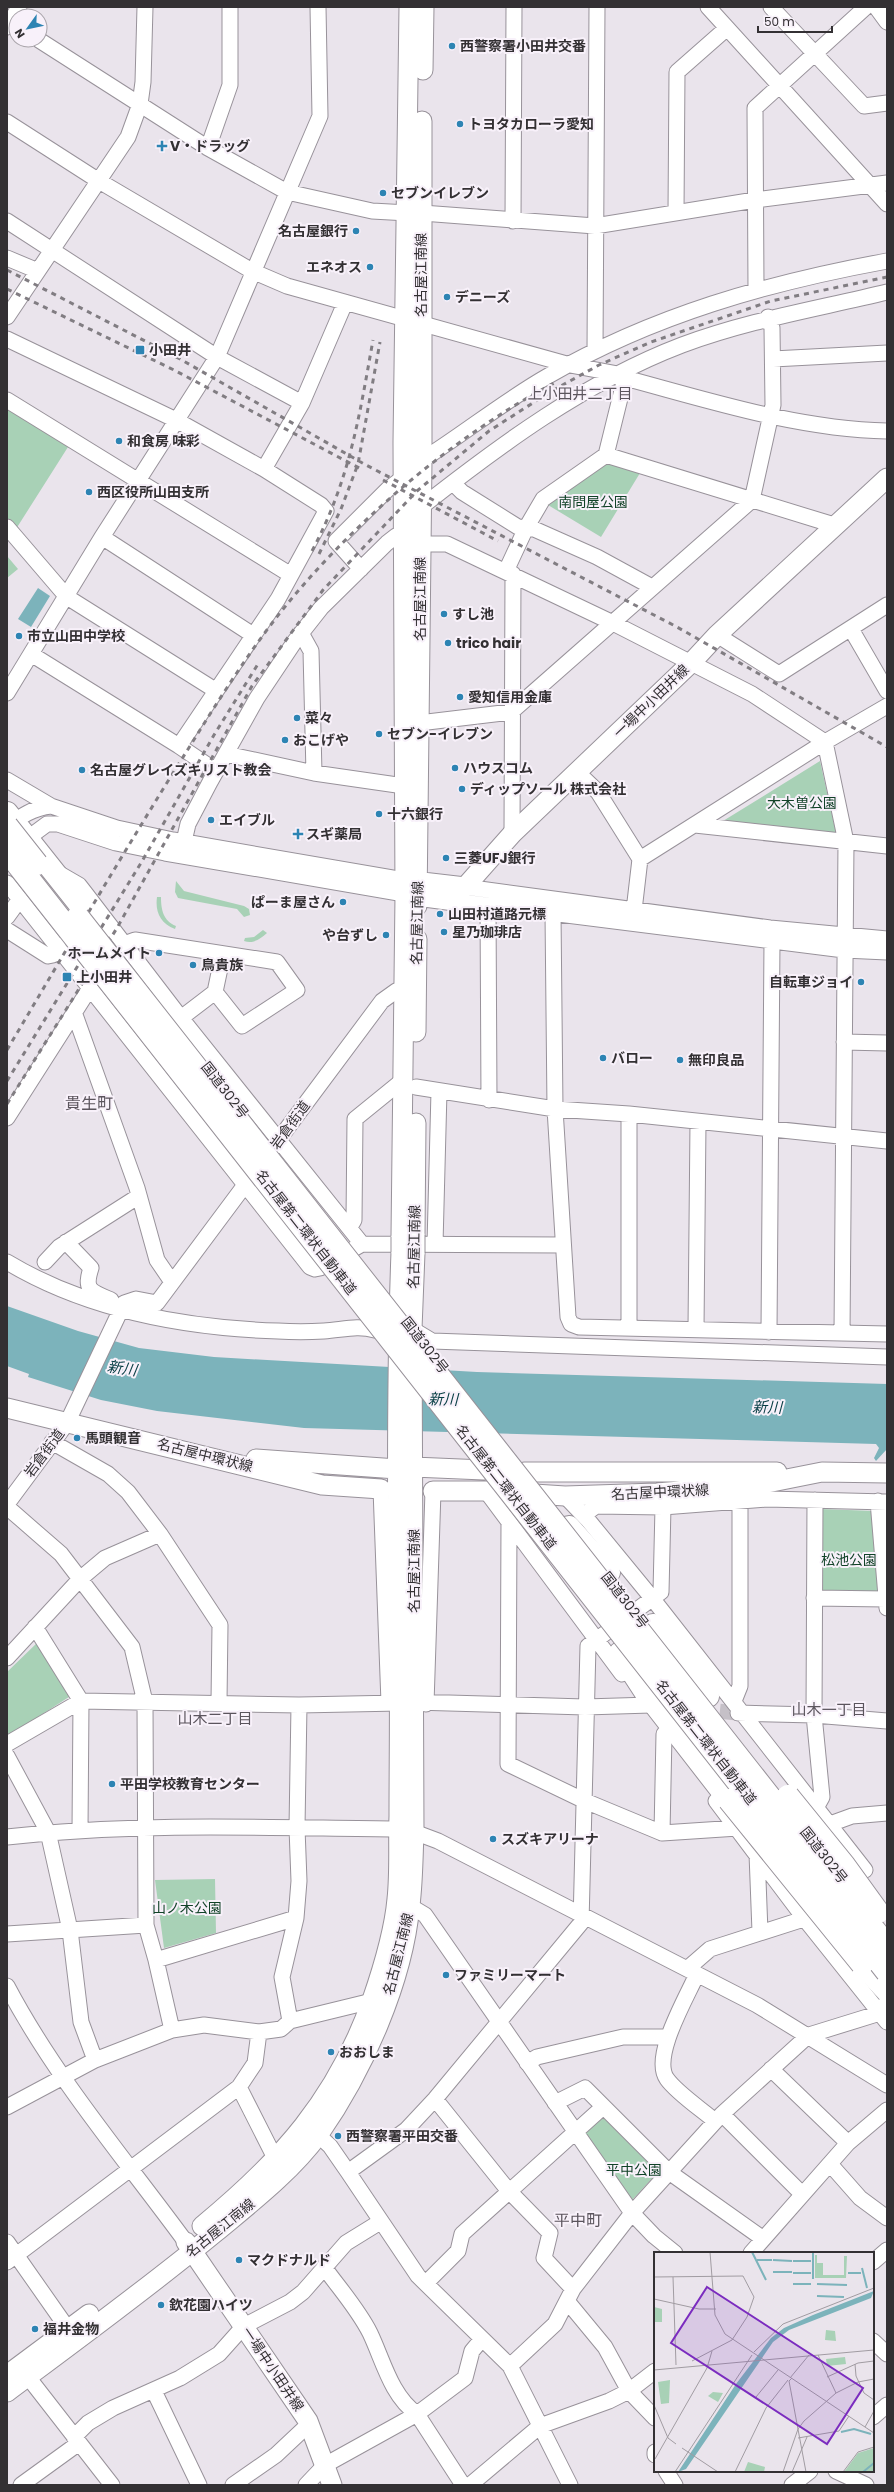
<svg xmlns="http://www.w3.org/2000/svg" width="894" height="2492" font-family="Poppins,'Noto Sans JP',sans-serif">
  <style>
    .green { fill: #a8d1b6 }
    .water { fill: #7cb3bb }
    .lines { fill: none; stroke-linecap: round; stroke-linejoin: round }
    .minor-tunnel { stroke: #c5c0c7; stroke-width: 15; stroke-dasharray: 15 8; stroke-linecap: butt }
    .minor-casing { stroke: #98929a; stroke-width: 17 }
    .major-casing { stroke: #98929a; stroke-width: 21 }
    .highway-casing { stroke: #98929a; stroke-width: 24 }
    .minor { stroke: #fff; stroke-width: 15 }
    .major { stroke: #fff; stroke-width: 19 }
    .highway { stroke: #fff; stroke-width: 22 }
    .rail { stroke: #817d82; stroke-width: 3; stroke-dasharray: 5 5; stroke-linecap: butt }
    .major-bridge-casing { stroke: #98929a; stroke-width: 21; stroke-linecap: butt }
    .highway-bridge-casing { stroke: #98929a; stroke-width: 24; stroke-linecap: butt }
    .major-bridge { stroke: #fff; stroke-width: 19 }
    .highway-bridge { stroke: #fff; stroke-width: 22 }
    .poi-dot { fill: #2d84b3; stroke: #f8f1fa; stroke-width: 1.5 }
    .labels { text-anchor: middle; dominant-baseline: central; stroke-width: 4; stroke-linejoin: round; paint-order: stroke }
    .poi-label { font-size: 14px; font-weight: bold; fill: #333033; stroke: #f8f1fa; text-anchor: start }
    .street-label { font-size: 14px; fill: #333033; stroke: #f8f1fa }
    .park-label { font-size: 14px; fill: #104227; stroke: #f8f1fa }
    .neighbourhood-label { font-size: 15px; fill: #5b555d; stroke: #f8f1fa }
    .water-label { font-size: 15px; font-style: italic; fill: #063c43; stroke: #f8f1fa }
    .quarter-label { font-size: 16px; fill: #5b555d; stroke: #f8f1fa }
    .inset-river { fill: none; stroke: #7cb3bb; stroke-width: 2 }
    .inset-road { fill: none; stroke: #a19ca2; stroke-width: 1 }
    .view { fill: #7b2cbf; fill-opacity: 0.15; stroke: #7b2cbf; stroke-width: 2 }
    .inset-edge { fill: none; stroke: #333033; stroke-width: 2 }
  </style>
  <rect width="100%" height="100%" fill="#eae4ec"/>
  <path class="green" d="M7 408 68 447 16 529 7 519Z
    M606 461 640 473 601 537 548 505Z
    M7 556 18 569 7 578Z
    M820 761 836 833 723 821Z
    M176 881 184 891 244 906 249 909 250 915 244 917 237 909 178 898 175 892Z
    M157 897H161C161 909 163 921 176 926L175 929C160 923 155 912 157 897Z
    M263 930 267 933C260 939 254 944 244 941L245 938 254 937Z
    M821 1509 874 1511 879 1592 822 1591Z
    M38 1642 72 1695 7 1737V1672Z
    M215 1879 216 1933 164 1948 155 1880Z
    M603 2113 660 2170 632 2200 584 2131Z"/>
  <path class="water" d="M38 588 50 596 31 627 18 619Z
    M7 1306 78 1331 139 1348 214 1357 477 1372 887 1384V1449L876 1461 874 1458 879 1448 876 1444 304 1428 157 1411 101 1400 28 1377 29 1374 7 1366Z"/>
  <g class="lines">
    <path class="minor-tunnel" d="M697 1709 738 1713"/>
    <defs>
      <path id="minor" d="M708 7 887 204
        M771 7 864 106 887 103
        M876 7 887 22
        M7 27 19 7
        M39 40 208 148 287 192 372 211 408 213
        M7 122 99 181 252 271 287 286 570 365 618 374 625 378C711 401 797 429 887 431
        M208 148 230 85V7
        M676 212 677 72 727 28
        M422 213 595 226 755 200 887 183
        M7 221 217 357 302 403
        M513 221 514 7
        M7 258 38 271
        M756 289 755 108 866 7
        M7 317 128 137 140 104 143 82 145 7
        M7 339 176 420 264 469 321 505 326 511 278 599 179 746 31 654
        M595 351 597 7
        M773 359 887 353
        M7 400 291 575
        M606 455 834 525
        M422 460C465 433 504 401 548 376 654 315 767 283 887 261
        M264 469 302 403 345 303
        M453 483 462 492 518 527 534 529 597 557 652 587
        M420 508C500 445 585 382 682 345 749 320 817 309 887 292
        M7 527 67 597 215 690
        M102 537 253 635
        M420 544H447L613 623 752 694 825 742 846 842 842 1333
        M361 569 336 541 388 489 404 477
        M506 571 526 528 543 499 606 455 625 378
        M851 629 887 691
        M301 633 311 651 314 773
        M717 635 779 674 887 605
        M7 693 102 537 217 357 320 116 318 7
        M419 723 511 712 752 500 773 405 772 328 768 317
        M179 746 216 771
        M226 754 314 773 404 786
        M577 772 598 792 640 859 633 919
        M7 780 51 806
        M695 825 887 846
        M7 827C21 816 33 808 51 806L117 828 173 840 404 880
        M512 834 513 574
        M20 844 47 824H58L116 843 165 853 416 896
        M182 850 188 824 210 782 257 698 295 641 321 608 387 543 396 536 404 534
        M640 859 825 742 887 706
        M60 874 79 885 86 894 181 1018 362 1244
        M7 883 310 1267 315 1269 320 1268 362 1244 563 1245
        M465 887 770 928 887 939
        M462 902 844 950 887 952
        M488 905 489 1100
        M553 913 555 1109 568 1317 571 1324 579 1327 887 1334
        M7 917 20 899
        M7 930 48 956 53 955 58 945
        M124 944 135 940 277 962 297 990 242 1026 215 992 223 954
        M74 1012 137 1188 157 1260 172 1282
        M181 1018 215 992
        M844 1042 887 1043
        M416 1087 555 1109 629 1114 887 1141
        M629 1114V1328
        M7 1118 90 988
        M350 1227 354 1220 355 1119 403 1080
        M66 1242 91 1268C84 1290 90 1291 111 1300
        M435 1244 439 1091
        M7 1262C87 1310 185 1328 278 1331 293 1332 308 1332 324 1331 342 1330 357 1325 375 1330
        M45 1262 59 1247 139 1196
        M412 1329 432 1341 887 1357
        M696 1329 698 1122
        M769 1332 772 941
        M52 1442 108 1474 128 1492 160 1534 220 1625 219 1702
        M381 1489 389 1703
        M486 1491 622 1674
        M565 1496 588 1520 652 1598 865 1870
        M815 1500 814 1715 822 1797 817 1806
        M878 1501 887 1608
        M7 1504 67 1423 124 1303 136 1299 157 1303 382 1001 396 991 403 990
        M7 1507 61 1554 132 1647 145 1702 146 1925 156 1960 172 2030
        M584 1515 596 1506 663 1507 767 1499 887 1502
        M509 1522 508 1764 585 1801 662 1833 738 1828
        M814 1598 886 1599
        M35 1627 81 1701 80 1831
        M7 1658 80 1579 105 1558 160 1534
        M734 1701 740 1686V1502
        M414 1702 585 1707 651 1705
        M426 1704 433 1491
        M738 1713 814 1715 887 1721
        M7 1744 81 1701 299 1705 400 1703
        M7 1756 48 1832 70 1930 81 2022 95 2060
        M716 1801 804 1918 887 2022
        M830 1824 852 1816 887 1813
        M662 1833 664 1734
        M7 1837C136 1822 268 1828 398 1829L414 1832 438 1841 757 2005 887 2085
        M757 1854 760 1932
        M410 1906 425 1915 632 2213 654 2236 675 2253
        M7 1934 146 1925
        M156 1960 296 1918
        M687 1969 710 1949 813 1916
        M697 1974C687 1997 651 2057 667 2079 677 2093 701 2109 715 2121
        M7 1986C55 2077 124 2158 185 2241
        M290 2021 372 2001
        M527 2063 537 2057 623 2037H668
        M771 2069 848 2143
        M239 2087 276 2160
        M435 2099 508 2190 550 2233 544 2258 573 2289
        M555 2103 585 2088 669 2172 762 2238
        M7 2107 95 2060 172 2030 204 2025 259 2032 281 2029 290 2021 282 1977 296 1918 299 1881 297 1828 299 1705
        M722 2114 802 2194
        M318 2135 330 2146 348 2172 418 2276 510 2366 570 2485
        M830 2164 860 2198 887 2218
        M348 2172 406 2130 435 2099 581 1923 588 1646 661 1592 663 1507
        M7 2242 68 2329
        M751 2253 848 2143 887 2110
        M7 2262 239 2087 255 2063 259 2032
        M873 2262 887 2250
        M324 2267C339 2288 358 2309 370 2333 383 2360 391 2396 417 2414L463 2485
        M426 2283 458 2251 462 2234 603 2107
        M567 2301 605 2347 629 2391 655 2418
        M873 2341 887 2354
        M510 2366 555 2324 573 2289 632 2213 722 2114 809 2035 880 2013 883 2006
        M28 2377 112 2485
        M154 2391 199 2485
        M873 2417 887 2405
        M74 2437 88 2423 113 2408 180 2378 219 2354 244 2326 290 2302 303 2292 346 2243 380 2222
        M655 2452V2455
        M666 2471 675 2485
        M836 2471 866 2485
        M21 2485 79 2443
        M233 2485 276 2455 309 2424
        M306 2485 325 2465 417 2414 465 2378 472 2351 482 2339
        M470 2485 540 2426 609 2401 629 2391 655 2371
        M792 2485 810 2471"/>
      <path id="major" d="M423 70 424 7
        M405 880 465 887 512 834 691 663 717 635 887 478
        M417 896 462 902
        M417 906 422 460V121
        M416 1032 417 939
        M415 1235 416 1123
        M401 1237 405 895 403 442 409 7
        M7 1408 322 1485 381 1489
        M256 1459 397 1469
        M413 1467 484 1470
        M524 1472H777
        M433 1491H486L565 1496 657 1493 762 1484 822 1472 887 1473
        M202 2226C281 2161 337 2099 372 2000 383 1968 394 1933 397 1899 400 1872 398 1843 399 1816 399 1762 400 1708 399 1654 397 1520 396 1386 401 1252
        M186 2242 308 2421 332 2485
        M7 2375 89 2314
        M7 2392C77 2340 148 2288 216 2232 252 2202 291 2172 319 2134 363 2071 403 1982 410 1905 413 1881 413 1856 414 1832L412 1329 415 1253"/>
      <path id="highway" d="M7 813 100 930
        M569 1527 609 1572
        M653 1625 708 1696
        M620 1653 646 1693 729 1800
        M862 1964 887 1991"/>
    </defs>
    <use href="#minor" class="minor-casing"/>
    <use href="#major" class="major-casing"/>
    <use href="#highway" class="highway-casing"/>
    <use href="#minor" class="minor"/>
    <use href="#major" class="major"/>
    <use href="#highway" class="highway"/>
    <path class="rail" d="M7 270 180 359 366 465 677 627 887 747
      M7 289 174 370 363 470
      M383 480 498 541
      M312 551C350 479 359 418 373 340
      M319 554 341 509 358 464 380 342
      M7 1050C62 957 116 865 173 773 206 721 238 667 276 618 348 526 454 435 558 381
      M7 1081 141 863 214 735 258 664
      M7 1104 117 928 252 686 323 590 417 491 489 431 550 392 599 365 651 342 771 301 887 277"/>
    <defs>
      <path id="major-bridge" d="M401 1237V1252
        M415 1253V1235"/>
      <path id="highway-bridge" d="M7 826 37 864
        M7 851 887 1972
        M78 917 887 1946
        M788 1796 844 1865 878 1912
        M729 1800 862 1964"/>
    </defs>
    <use href="#major-bridge" class="major-bridge-casing"/>
    <use href="#highway-bridge" class="highway-bridge-casing"/>
    <use href="#major-bridge" class="major-bridge"/>
    <use href="#highway-bridge" class="highway-bridge"/>
  </g>
  <g class="poi-dot">
    <circle cx="452" cy="46" r="4"/>
    <circle cx="460" cy="124" r="4"/>
    <path d="M160 140h4v4h4v4h-4v4h-4v-4h-4v-4h4z"/>
    <circle cx="383" cy="193" r="4"/>
    <circle cx="356" cy="231" r="4"/>
    <circle cx="370" cy="267" r="4"/>
    <circle cx="447" cy="297" r="4"/>
    <rect x="135" y="345" width="10" height="10" rx="2"/>
    <circle cx="119" cy="441" r="4"/>
    <circle cx="89" cy="492" r="4"/>
    <circle cx="444" cy="614" r="4"/>
    <circle cx="19" cy="636" r="4"/>
    <circle cx="448" cy="643" r="4"/>
    <circle cx="460" cy="697" r="4"/>
    <circle cx="297" cy="718" r="4"/>
    <circle cx="379" cy="734" r="4"/>
    <circle cx="285" cy="740" r="4"/>
    <circle cx="455" cy="768" r="4"/>
    <circle cx="82" cy="770" r="4"/>
    <circle cx="462" cy="789" r="4"/>
    <circle cx="379" cy="814" r="4"/>
    <circle cx="211" cy="820" r="4"/>
    <path d="M296 828h4v4h4v4h-4v4h-4v-4h-4v-4h4z"/>
    <circle cx="446" cy="858" r="4"/>
    <circle cx="343" cy="902" r="4"/>
    <circle cx="440" cy="914" r="4"/>
    <circle cx="444" cy="932" r="4"/>
    <circle cx="386" cy="935" r="4"/>
    <circle cx="159" cy="953" r="4"/>
    <circle cx="193" cy="965" r="4"/>
    <rect x="62" y="972" width="10" height="10" rx="2"/>
    <circle cx="861" cy="982" r="4"/>
    <circle cx="603" cy="1058" r="4"/>
    <circle cx="680" cy="1060" r="4"/>
    <circle cx="77" cy="1438" r="4"/>
    <circle cx="112" cy="1784" r="4"/>
    <circle cx="493" cy="1839" r="4"/>
    <circle cx="446" cy="1975" r="4"/>
    <circle cx="331" cy="2052" r="4"/>
    <circle cx="338" cy="2136" r="4"/>
    <circle cx="239" cy="2260" r="4"/>
    <circle cx="161" cy="2305" r="4"/>
    <circle cx="35" cy="2329" r="4"/>
  </g>
  <g class="labels">
    <g class="poi-label">
      <text x="460" y="46">西警察署小田井交番</text>
      <text x="468" y="124">トヨタカローラ愛知</text>
      <text x="170" y="146">V・ドラッグ</text>
      <text x="391" y="193">セブンイレブン</text>
      <text x="348" y="231" text-anchor="end">名古屋銀行</text>
      <text x="362" y="267" text-anchor="end">エネオス</text>
      <text x="455" y="297">デニーズ</text>
      <text x="149" y="350">小田井</text>
      <text x="127" y="441">和食房 味彩</text>
      <text x="97" y="492">西区役所山田支所</text>
      <text x="452" y="614">すし池</text>
      <text x="27" y="636">市立山田中学校</text>
      <text x="456" y="643">trico hair</text>
      <text x="468" y="697">愛知信用金庫</text>
      <text x="305" y="718">菜々</text>
      <text x="387" y="734">セブン-イレブン</text>
      <text x="293" y="740">おこげや</text>
      <text x="463" y="768">ハウスコム</text>
      <text x="90" y="770">名古屋グレイズキリスト教会</text>
      <text x="470" y="789">ディップソール 株式会社</text>
      <text x="387" y="814">十六銀行</text>
      <text x="219" y="820">エイブル</text>
      <text x="306" y="834">スギ薬局</text>
      <text x="454" y="858">三菱UFJ銀行</text>
      <text x="335" y="902" text-anchor="end">ぱーま屋さん</text>
      <text x="448" y="914">山田村道路元標</text>
      <text x="452" y="932">星乃珈琲店</text>
      <text x="378" y="935" text-anchor="end">や台ずし</text>
      <text x="151" y="953" text-anchor="end">ホームメイト</text>
      <text x="201" y="965">鳥貴族</text>
      <text x="76" y="977">上小田井</text>
      <text x="853" y="982" text-anchor="end">自転車ジョイ</text>
      <text x="611" y="1058">バロー</text>
      <text x="688" y="1060">無印良品</text>
      <text x="85" y="1438">馬頭観音</text>
      <text x="120" y="1784">平田学校教育センター</text>
      <text x="501" y="1839">スズキアリーナ</text>
      <text x="454" y="1975">ファミリーマート</text>
      <text x="339" y="2052">おおしま</text>
      <text x="346" y="2136">西警察署平田交番</text>
      <text x="247" y="2260">マクドナルド</text>
      <text x="169" y="2305">欽花園ハイツ</text>
      <text x="43" y="2329">福井金物</text>
    </g>
    <g class="street-label">
      <text transform="translate(421 275) rotate(-90)">名古屋江南線</text>
      <text transform="translate(420 599) rotate(-90)">名古屋江南線</text>
      <text transform="translate(651 701) rotate(-44)">一場中小田井線</text>
      <text transform="translate(417 923) rotate(-89)">名古屋江南線</text>
      <text transform="translate(225 1090) rotate(52)">国道302号</text>
      <text transform="translate(290 1125) rotate(-54)">岩倉街道</text>
      <text transform="translate(306 1232) rotate(52)">名古屋第二環状自動車道</text>
      <text transform="translate(414 1247) rotate(-89)">名古屋江南線</text>
      <text transform="translate(425 1345) rotate(52)">国道302号</text>
      <text transform="translate(44 1453) rotate(-53)">岩倉街道</text>
      <text transform="translate(205 1455) rotate(14)">名古屋中環状線</text>
      <text transform="translate(506 1487) rotate(52)">名古屋第二環状自動車道</text>
      <text transform="translate(660 1492) rotate(-3)">名古屋中環状線</text>
      <text transform="translate(414 1571) rotate(-90)">名古屋江南線</text>
      <text transform="translate(625 1600) rotate(52)">国道302号</text>
      <text transform="translate(706 1742) rotate(52)">名古屋第二環状自動車道</text>
      <text transform="translate(824 1855) rotate(52)">国道302号</text>
      <text transform="translate(398 1954) rotate(-76)">名古屋江南線</text>
      <text transform="translate(220 2228) rotate(-39)">名古屋江南線</text>
      <text transform="translate(273 2369) rotate(56)">一場中小田井線</text>
    </g>
    <g class="park-label">
      <text x="593" y="502">南問屋公園</text>
      <text x="802" y="803">大木曽公園</text>
      <text x="849" y="1560">松池公園</text>
      <text x="187" y="1908">山ノ木公園</text>
      <text x="634" y="2170">平中公園</text>
    </g>
    <g class="neighbourhood-label">
      <text x="580" y="393">上小田井二丁目</text>
      <text x="829" y="1709">山木一丁目</text>
      <text x="215" y="1718">山木二丁目</text>
    </g>
    <g class="water-label">
      <text transform="translate(122 1368) rotate(8)">新川</text>
      <text transform="translate(443 1399) rotate(1)">新川</text>
      <text transform="translate(767 1407) rotate(1)">新川</text>
    </g>
    <g class="quarter-label">
      <text x="89" y="1103">貴生町</text>
      <text x="578" y="2220">平中町</text>
    </g>
  </g>
  <g transform="translate(654 2252)">
    <rect width="220" height="220" fill="#eae4ec"/>
    <path d="M161 3H163V11H169V23H190V4H193L192 26H161ZM0 55 8 57V70H0ZM172 78 181 79 182 89 171 88ZM191 105 192 112 173 114 172 107ZM16 128 15 151 7 152 4 130ZM59 140 69 141 64 150 54 144ZM220 196V220H190L204 201ZM94 210 111 215 110 220H90Z" fill="#a8d1b6"/>
    <path d="M220 39 217 46 135 78 119 90 32 217 24 220 82 132 117 86 130 76 159 63Z" fill="#7cb3bb"/>
    <path class="inset-river" d="M98 0 112 28M103 8H118M119 8 138 9M139 9H157M208 16 213 36M119 20H138M139 21H157M194 21H207M159 27V0M139 32H157M163 32 193 33M163 44 190 45M187 180 200 177 217 182M209 220 220 211"/>
    <path class="inset-road" d="M56 0 61 63 71 82 220 181M0 25 89 24 100 45 93 65 78 88 38 109M19 25 22 113M0 47 45 57H62M100 100 129 72 220 36M164 103 182 141M201 112 202 124 210 141 220 148M0 118 220 98M173 125 204 111 220 109M136 126 155 103M138 126 135 129 152 220M102 145 124 118M0 153 14 186 22 192M211 175 220 159M144 186 185 179 195 164M28 196 64 220M1 207 53 116 58 99M21 220 98 103M81 220 112 156 134 128M129 220 144 177 150 169 182 141 204 130 220 127M138 220 153 185M189 220 204 200 220 195"/>
    <path class="view" d="M53 35 209 136 173 192 17 91Z"/>
    <rect width="220" height="220" class="inset-edge"/>
  </g>
  <rect width="894" height="2492" fill="none" stroke="#333033" stroke-width="16"/>
  <g transform="translate(28 28) rotate(237)"><circle r="19" fill="#f8f1fa" stroke="#a9a4aa"/>
  <path d="M0-3L7 15L0 10L-7 15Z" fill="#2d84b3"/>
  <text y="-6" font-size="11" font-weight="bold" text-anchor="middle" fill="#333033">N</text>
  </g>
  <path d="M758 26v6h74v-6" fill="none" stroke="#333033" stroke-width="2"/>
  <text x="764" y="26" font-size="12" fill="#333033" stroke="#f8f1fa" stroke-width="3" paint-order="stroke">50 m</text>
</svg>
